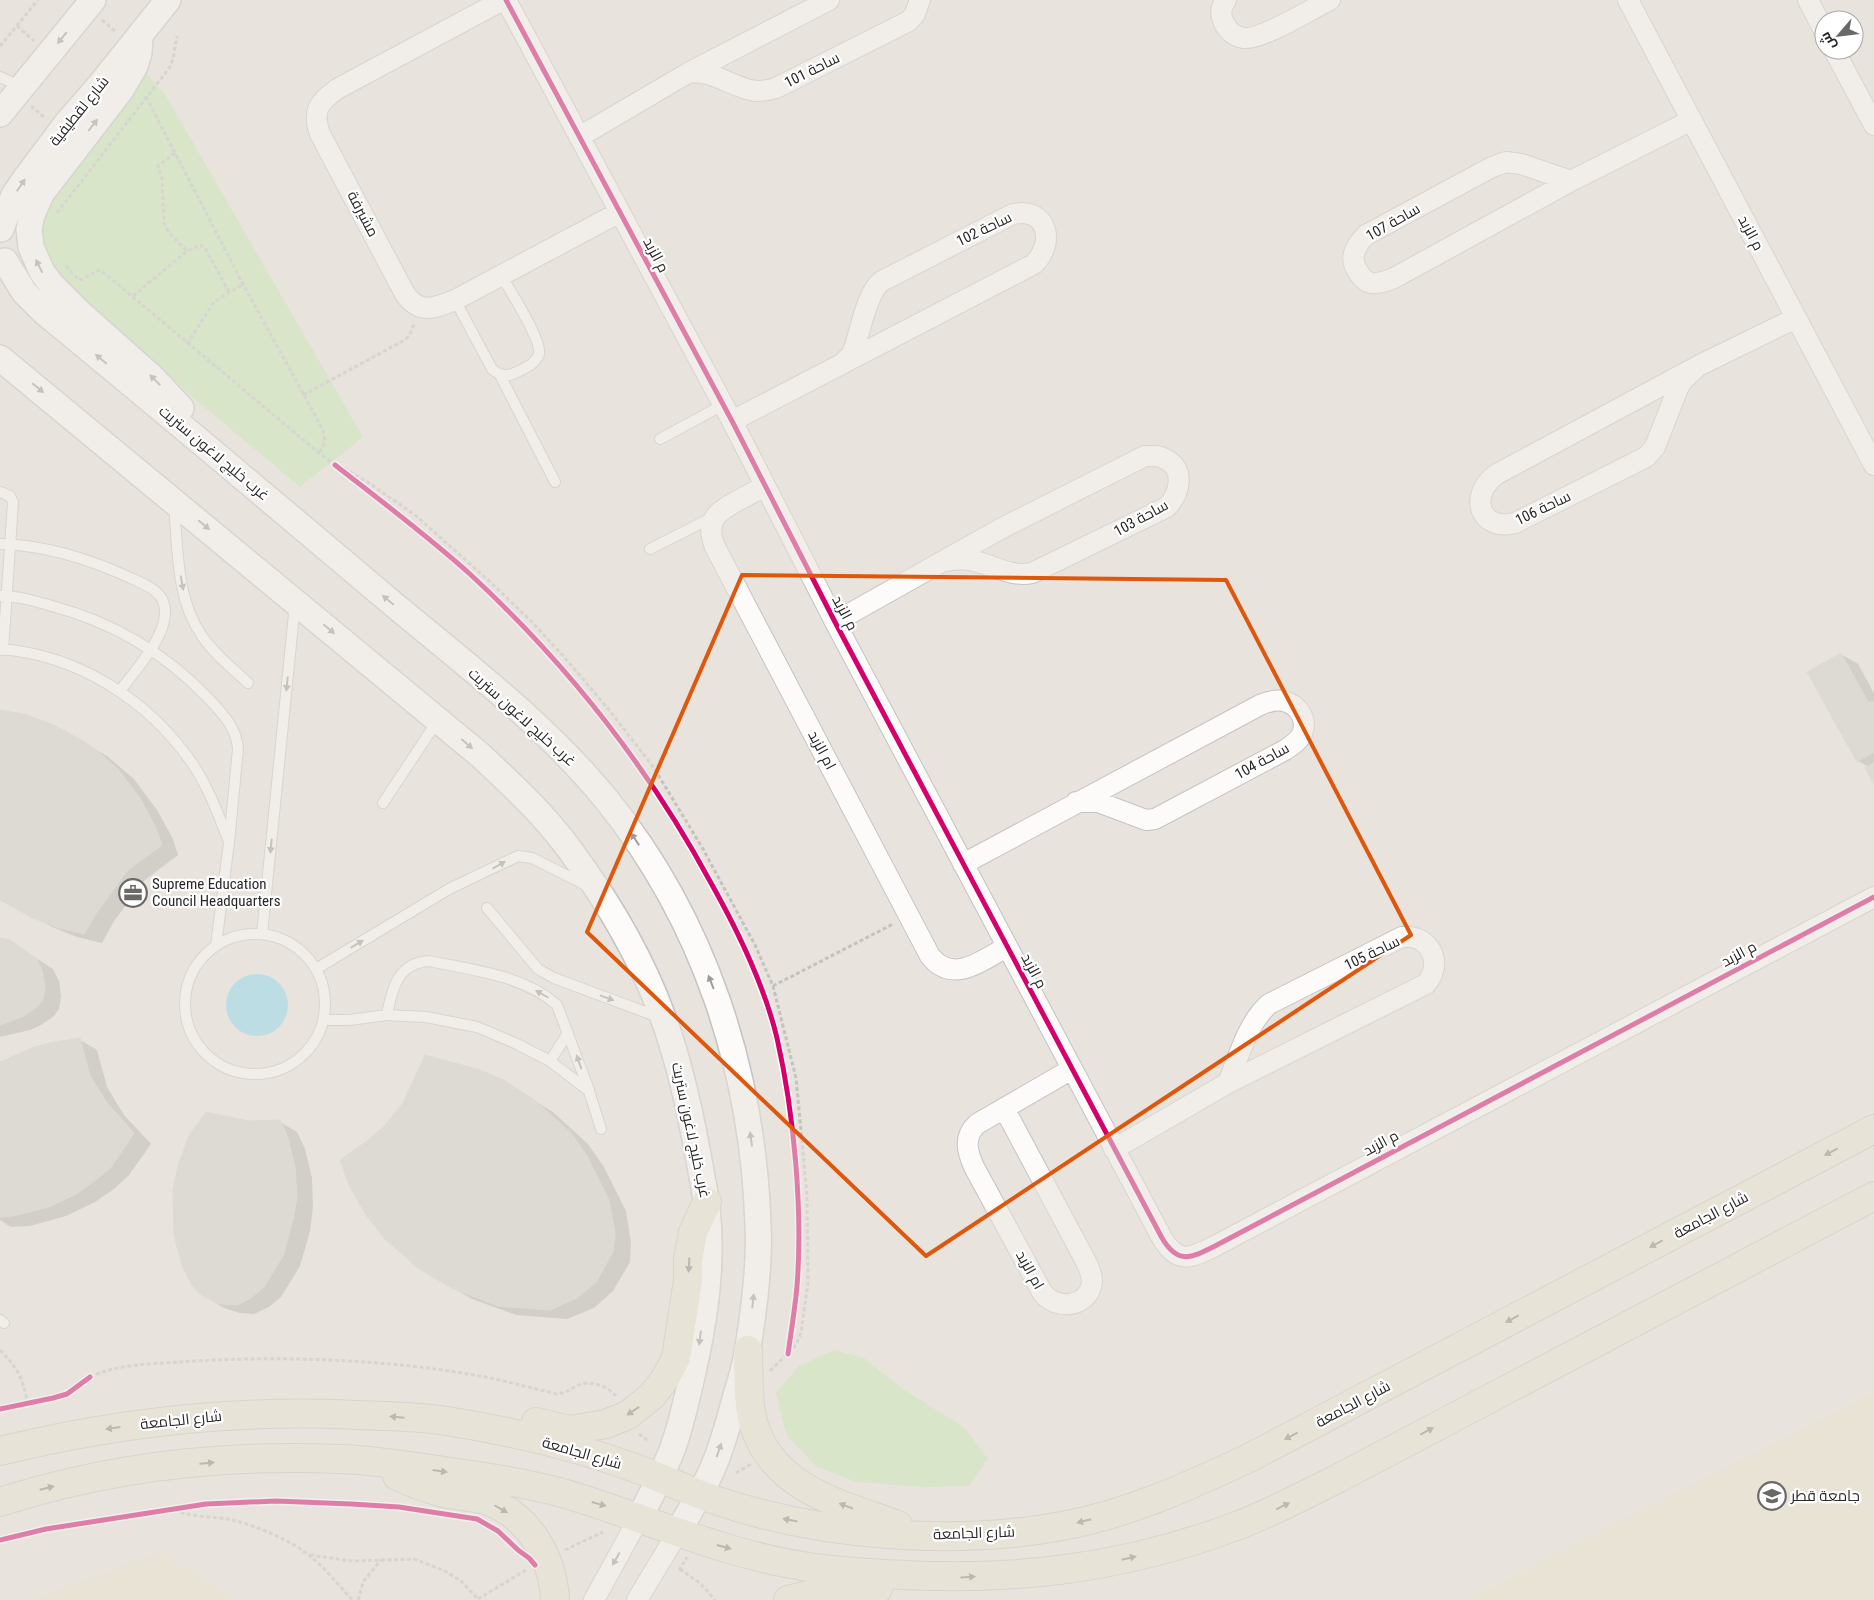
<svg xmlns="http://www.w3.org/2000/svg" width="1874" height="1600" font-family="'Roboto Condensed',Cairo,sans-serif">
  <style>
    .education { fill: #ece3cf }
    .green { fill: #c6e6b2 }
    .water { fill: #89d4f0 }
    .shadow { fill: #0003 }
    .building { fill: #d0cdc8; stroke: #d2cfc9 }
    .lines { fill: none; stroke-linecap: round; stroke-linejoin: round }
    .service-casing { stroke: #c4c3c3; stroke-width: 12 }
    .minor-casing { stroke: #c4c3c3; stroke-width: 22 }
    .tertiary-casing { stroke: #c4c3c3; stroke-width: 28 }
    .primary-casing { stroke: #c4c2bf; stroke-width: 30 }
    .path { stroke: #c4c3c3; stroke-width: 3; stroke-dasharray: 4 2.5; stroke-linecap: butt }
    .service { stroke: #fcfbfa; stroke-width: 10 }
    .minor { stroke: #fcfbfa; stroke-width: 20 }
    .tertiary { stroke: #fcfbfa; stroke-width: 25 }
    .primary { stroke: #e7e2d1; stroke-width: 28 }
    .cycleway-casing { stroke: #fff; stroke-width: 8 }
    .cycleway { stroke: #d6006c; stroke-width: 5 }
    .oneway { fill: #9d9c9c }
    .oneway2 { fill: #88857c }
    .marked { fill: none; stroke: #de570d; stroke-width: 4; stroke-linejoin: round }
    .labels { text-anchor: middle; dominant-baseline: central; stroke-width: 4.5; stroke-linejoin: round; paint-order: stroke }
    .street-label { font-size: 15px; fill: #282828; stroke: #fff }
    .poi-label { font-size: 15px; fill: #282828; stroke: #fff; text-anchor: start }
  </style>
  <rect width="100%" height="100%" fill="#e8e3dc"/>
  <path class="education" d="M1874 1392V1600H1466Z
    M159 1552 236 1600H31Z"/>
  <path class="green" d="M145 72 166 96 363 437 300 487 197 401 76 292C60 275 40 255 40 229 41 218 48 207 54 197Z
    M834 1350 864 1358 903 1389 965 1428 988 1459 969 1486 923 1487 856 1482 816 1466 787 1436 776 1393 799 1366Z"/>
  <path class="water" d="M226 1005a31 31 0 1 1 62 0a31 31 0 1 1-62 0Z"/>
  <path class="shadow" d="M1841 654 1858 664 1874 693V781L1869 767 1858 761Z
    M0 711 54 726 107 756 134 779 157 810 173 839 178 855 145 880 114 921 102 943 77 937 52 927 0 898Z
    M0 939 10 941 53 969 59 981 61 996 59 1009 54 1016 41 1025 30 1030 0 1037Z
    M80 1040 97 1050 107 1087 124 1115 151 1144 129 1175 114 1189 95 1202 66 1216 30 1226 11 1227 0 1220V1064Z
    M521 1092 553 1112 588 1144 604 1167 626 1211 631 1243 630 1262 613 1291 594 1308 567 1319 516 1315 472 1299 420 1268Z
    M280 1122 297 1132 305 1149 312 1178 313 1207 310 1231 300 1266 281 1297 269 1307 254 1314 240 1313 224 1308 206 1297 248 1123Z"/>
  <path class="building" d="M1841 653 1868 702H1874V752L1857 762 1807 672Z
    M0 710 24 714 54 725 90 745 117 768 140 798 156 828 162 845 128 870 97 912 84 934 59 928 33 918 0 900Z
    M1874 763V784L1865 768Z
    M0 938 10 940 36 958 42 970 45 986 43 1000 37 1007 24 1016 0 1025Z
    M80 1038 90 1076 107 1103 134 1133 112 1166 97 1179 78 1193 49 1207 13 1216 0 1217V1062L32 1048 49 1043Z
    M425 1055 477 1069 504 1080 536 1101 571 1133 587 1156 609 1200 615 1233 613 1252 596 1282 577 1298 550 1310 498 1306 454 1289 419 1269 385 1239 366 1215 349 1185 340 1160 367 1141 385 1125 403 1103Z
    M206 1112 248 1121 280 1120 288 1138 295 1167 297 1197 293 1220 283 1256 264 1287 251 1298 237 1305 221 1304 206 1298 199 1293 192 1285 183 1268 174 1236 173 1190 179 1162 190 1134Z"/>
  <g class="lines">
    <defs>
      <path id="service" d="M0 77 22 87
        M455 300 492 369C501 377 508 377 519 371 527 367 536 363 539 354 542 340 509 289 501 275
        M500 375 555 482
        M660 439 723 405
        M0 492 10 496 13 502 3 650
        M174 506C178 549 176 599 202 636 214 654 232 668 248 683
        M0 544C46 545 92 560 133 579 141 583 153 587 159 595 164 600 165 606 165 612 165 639 135 670 120 691
        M650 549 713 517
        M0 596C18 596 35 601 52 606 112 622 165 653 208 698 222 713 237 728 238 749L229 842 216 946
        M0 649C79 655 150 701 194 766 209 789 218 814 228 839
        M383 803 438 720
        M487 908 538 969 554 978 661 1018
        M262 934 295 604
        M185 1004a70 70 0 1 1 140 0a70 70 0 1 1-140 0Z
        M316 969 449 889 518 856 532 858 586 885
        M387 1015C392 988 398 963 429 961 472 970 523 975 557 1005L589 1090
        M324 1020H349L387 1015 426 1017 477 1027 515 1043 550 1061 589 1091 601 1129
        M550 1061 568 1033
        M0 1320 4 1323"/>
      <path id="minor" d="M503 0 337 89C318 103 312 111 320 134L405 294C420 315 434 308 455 300L620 212
        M506 0 732 421 835 622 1162 1238C1178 1265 1191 1258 1215 1246L1874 897
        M1226 0C1222 5 1220 11 1222 18 1225 28 1233 37 1244 38 1262 40 1311 9 1330 0
        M1628 0 1874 465
        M1808 0 1824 31
        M1834 50 1874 125
        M688 73C713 69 732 88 756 91 763 91 769 90 776 88L909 21 915 14 920 0
        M579 137 688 73 829 0
        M1571 181 1521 164 1506 162 1492 167 1366 235C1355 246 1348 259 1359 273 1362 278 1366 282 1371 283 1379 284 1387 281 1394 278L1571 181 1692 120
        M1698 366 1683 380 1678 388 1655 447 1646 457 1515 523C1480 532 1467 495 1497 474L1698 366 1796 318
        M732 421 1034 264C1056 242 1047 207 1013 214L882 281C867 291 860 332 854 349L851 355 843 363
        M765 486C753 493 724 506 716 516 709 525 711 537 715 547L930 956C953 985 982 960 1007 947
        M835 622 1002 528 1145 456C1152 456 1159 455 1165 459 1186 469 1180 493 1167 507L1032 573C1010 578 990 563 969 560 960 558 951 560 941 562
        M963 864 1260 705C1267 702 1275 699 1283 701 1298 704 1308 719 1302 734 1299 741 1291 746 1285 750L1155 819 1146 820 1098 802H1076
        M1004 1108 1083 1256C1087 1264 1092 1272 1092 1282 1089 1308 1055 1311 1042 1292L974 1167C967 1151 963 1137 977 1124L1072 1069
        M1114 1149 1228 1083 1426 984C1444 963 1430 934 1402 937L1269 1004C1247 1024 1239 1056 1228 1083
        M594 1600 639 1518
        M637 1600 678 1532"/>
      <path id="tertiary" d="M140 35 139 53 135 66 121 90 41 194 32 215 29 229 31 247 42 272 51 284 80 313 153 378 181 408
        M0 114 93 0
        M1 229 14 195 25 179 67 123 100 85 168 0
        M5 261 24 292 44 312C159 406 272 502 386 598 461 661 543 722 606 799 704 920 753 1070 758 1225 760 1262 754 1310 748 1347 746 1364 740 1382 735 1399 729 1421 723 1444 714 1465 705 1488 690 1510 678 1532
        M0 358 480 755C512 785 544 814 570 850 607 900 643 961 664 1020 679 1062 689 1106 697 1150 703 1181 709 1211 709 1242 710 1289 701 1339 690 1385 685 1406 680 1429 672 1450 663 1473 651 1496 639 1518"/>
      <path id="primary" d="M748 1350C749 1375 747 1401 754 1425 773 1489 843 1505 898 1525
        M536 1422 570 1430 606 1424 628 1415 653 1395 666 1377 676 1358 688 1280V1260L693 1232 707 1202
        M0 1451C118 1422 236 1409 357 1415 387 1416 418 1416 447 1421 510 1431 575 1446 635 1468 663 1478 690 1492 718 1501 822 1536 954 1546 1062 1526 1128 1514 1189 1486 1249 1458L1874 1129
        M397 1476C410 1482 425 1488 440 1492 454 1496 470 1496 485 1500 528 1514 553 1557 555 1600
        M0 1502C109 1467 227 1454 341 1459 375 1460 409 1466 443 1471 482 1476 521 1482 559 1492 640 1515 718 1553 803 1566 830 1571 857 1572 885 1574 1006 1582 1117 1570 1231 1528 1268 1515 1302 1496 1337 1479L1874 1196
        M788 1600 820 1592 878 1589"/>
    </defs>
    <use href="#service" class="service-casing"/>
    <use href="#minor" class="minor-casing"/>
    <use href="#tertiary" class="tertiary-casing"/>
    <use href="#primary" class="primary-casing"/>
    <path class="path" d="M102 20 116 32
      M17 26 34 41
      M0 46 38 0
      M146 97 243 284 323 430C325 440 325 445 319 453
      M31 106 45 118
      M175 153 158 166 162 179 164 223 171 235 187 251
      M57 213 170 67 173 59 177 36
      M66 266 79 280 83 279 99 270 103 272 319 453 335 465 344 468 369 483 415 515 487 579 533 623 565 658 610 711 654 768 703 849 755 945 773 986 796 1078 807 1195 808 1282 801 1333 796 1345 770 1371
      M133 296 187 251 200 245 205 248 229 292
      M187 344 214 302 243 284
      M303 395 403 341 409 336 415 322
      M773 986 893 924
      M0 1350C19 1370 22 1377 28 1404
      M90 1377C117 1364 151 1364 180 1362 279 1355 393 1359 490 1378 513 1383 535 1389 557 1394 565 1393 569 1390 576 1386 590 1379 606 1385 616 1396
      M639 1434 647 1440
      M736 1473 751 1464
      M175 1509C187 1518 216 1516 232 1520 257 1526 288 1539 309 1555 323 1566 340 1586 352 1600
      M565 1550 603 1532
      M310 1555 352 1561 414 1559 445 1571 461 1581 479 1600
      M678 1569H680L687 1557
      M680 1569 701 1584 715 1600
      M478 1599 526 1570
      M358 1600 363 1582 381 1560"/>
    <use href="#service" class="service"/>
    <use href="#minor" class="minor"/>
    <use href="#tertiary" class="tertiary"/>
    <use href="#primary" class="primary"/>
    <defs>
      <path id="cycleway" d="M506 0 732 421 835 622 1162 1238C1178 1265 1191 1258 1215 1246L1874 897
        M335 465C381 501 428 536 471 575 567 664 649 768 711 883 738 931 764 984 777 1038 794 1113 803 1210 797 1286 795 1309 791 1332 788 1354
        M0 1409 53 1398 67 1394 90 1377
        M0 1540 46 1529 206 1504 276 1501 351 1504 399 1507 477 1519 498 1531 518 1550 529 1558 535 1565"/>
    </defs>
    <use href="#cycleway" class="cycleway-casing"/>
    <use href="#cycleway" class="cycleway"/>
  </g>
  <defs><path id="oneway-solid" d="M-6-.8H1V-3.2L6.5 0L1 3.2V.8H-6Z" transform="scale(1.25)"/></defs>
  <g class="oneway">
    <use href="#oneway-solid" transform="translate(62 38) rotate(129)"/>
    <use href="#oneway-solid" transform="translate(93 125) rotate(-52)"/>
    <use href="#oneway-solid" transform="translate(21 185) rotate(-56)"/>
    <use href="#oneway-solid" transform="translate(39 266) rotate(-117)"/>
    <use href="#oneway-solid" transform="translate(101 359) rotate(-140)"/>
    <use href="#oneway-solid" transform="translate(155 380) rotate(-135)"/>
    <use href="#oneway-solid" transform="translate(38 388) rotate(39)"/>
    <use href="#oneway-solid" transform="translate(204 525) rotate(40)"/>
    <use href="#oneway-solid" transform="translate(182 583) rotate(80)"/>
    <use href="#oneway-solid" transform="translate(388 600) rotate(-140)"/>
    <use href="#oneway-solid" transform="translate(329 629) rotate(40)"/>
    <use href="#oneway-solid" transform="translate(287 684) rotate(96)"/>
    <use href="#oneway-solid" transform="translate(467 744) rotate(41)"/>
    <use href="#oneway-solid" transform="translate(635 839) rotate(-124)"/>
    <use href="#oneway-solid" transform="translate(271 846) rotate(96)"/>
    <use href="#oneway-solid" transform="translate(499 865) rotate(-29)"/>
    <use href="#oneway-solid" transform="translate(357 944) rotate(-31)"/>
    <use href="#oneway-solid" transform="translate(711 982) rotate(-111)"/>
    <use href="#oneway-solid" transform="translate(542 994) rotate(-150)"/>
    <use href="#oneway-solid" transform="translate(607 998) rotate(20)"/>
    <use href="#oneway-solid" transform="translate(579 1062) rotate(-109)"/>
    <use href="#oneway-solid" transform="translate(751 1139) rotate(-98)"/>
    <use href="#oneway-solid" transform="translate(753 1301) rotate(-84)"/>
    <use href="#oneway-solid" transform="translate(700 1338) rotate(97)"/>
    <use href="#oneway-solid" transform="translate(719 1450) rotate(-71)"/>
    <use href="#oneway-solid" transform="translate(616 1559) rotate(119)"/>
  </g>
  <g class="oneway2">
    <use href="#oneway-solid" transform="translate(1831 1152) rotate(152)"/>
    <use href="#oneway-solid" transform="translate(1656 1244) rotate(152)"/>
    <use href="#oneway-solid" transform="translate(689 1265) rotate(93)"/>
    <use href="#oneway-solid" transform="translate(1512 1319) rotate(152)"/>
    <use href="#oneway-solid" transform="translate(633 1411) rotate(146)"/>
    <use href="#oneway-solid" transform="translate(397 1417) rotate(-175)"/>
    <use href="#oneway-solid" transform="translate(113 1428) rotate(172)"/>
    <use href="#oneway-solid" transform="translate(1427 1431) rotate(-28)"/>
    <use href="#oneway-solid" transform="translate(1291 1436) rotate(153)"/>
    <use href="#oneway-solid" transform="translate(207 1463) rotate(-5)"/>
    <use href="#oneway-solid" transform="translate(440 1471) rotate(8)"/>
    <use href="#oneway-solid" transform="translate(47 1488) rotate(-14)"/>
    <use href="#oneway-solid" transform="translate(599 1504) rotate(16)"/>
    <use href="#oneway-solid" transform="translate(846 1506) rotate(-159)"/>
    <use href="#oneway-solid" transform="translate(1283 1506) rotate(-26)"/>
    <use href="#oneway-solid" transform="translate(501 1509) rotate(30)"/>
    <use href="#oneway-solid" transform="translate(790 1520) rotate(-169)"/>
    <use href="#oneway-solid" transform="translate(1084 1521) rotate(166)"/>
    <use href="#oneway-solid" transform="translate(724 1547) rotate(15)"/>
    <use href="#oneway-solid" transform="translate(1129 1558) rotate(-13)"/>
    <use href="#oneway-solid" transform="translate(968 1577) rotate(-3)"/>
  </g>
  <path d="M0 0H1874V1600H0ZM742 575 1226 580 1411 935 926 1256 587 932Z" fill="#e8e3dc" fill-opacity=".55" fill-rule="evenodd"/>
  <path class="marked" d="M742 575 1226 580 1411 935 926 1256 587 932Z"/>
  <defs>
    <symbol id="office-ring" viewBox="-11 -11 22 22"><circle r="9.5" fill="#fff" stroke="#6b6967" stroke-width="1.5"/><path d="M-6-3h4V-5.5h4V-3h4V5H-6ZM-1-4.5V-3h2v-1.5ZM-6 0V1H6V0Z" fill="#6b6967"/></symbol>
    <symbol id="university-ring" viewBox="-11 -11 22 22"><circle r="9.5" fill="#fff" stroke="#6b6967" stroke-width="1.5"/><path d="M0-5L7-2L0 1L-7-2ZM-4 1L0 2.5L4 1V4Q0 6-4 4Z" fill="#6b6967"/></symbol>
  </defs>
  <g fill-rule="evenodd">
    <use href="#office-ring" x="117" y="877" width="32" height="32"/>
    <use href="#university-ring" x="1756" y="1480" width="32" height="32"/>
  </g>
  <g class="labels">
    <g class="street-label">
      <text transform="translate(812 70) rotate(-27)">ساحة 101</text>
      <text transform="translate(79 111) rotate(-51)">شارع لقطيفية</text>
      <text transform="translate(363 214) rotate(62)">مشيرفة</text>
      <text transform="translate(1393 222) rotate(-30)">ساحة 107</text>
      <text transform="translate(984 229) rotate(-26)">ساحة 102</text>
      <text transform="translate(1751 233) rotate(62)">م الزبد</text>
      <text transform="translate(656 255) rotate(62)">م الزبد</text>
      <text transform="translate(214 453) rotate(40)">غرب خليج لاغون ستريت</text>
      <text transform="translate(1543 508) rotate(-26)">ساحة 106</text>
      <text transform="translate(1141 518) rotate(-29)">ساحة 103</text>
      <text transform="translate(845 613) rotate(62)">م الزبد</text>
      <text transform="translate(522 717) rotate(42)">غرب خليج لاغون ستريت</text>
      <text transform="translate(822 750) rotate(62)">ام الزبد</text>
      <text transform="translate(1262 761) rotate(-29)">ساحة 104</text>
      <text transform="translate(1372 953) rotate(-26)">ساحة 105</text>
      <text transform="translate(1739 954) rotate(-28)">م الزبد</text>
      <text transform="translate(1034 971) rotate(62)">م الزبد</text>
      <text transform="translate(691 1130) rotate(78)">غرب خليج لاغون ستريت</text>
      <text transform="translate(1381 1143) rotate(-28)">م الزبد</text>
      <text transform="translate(1711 1215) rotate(-28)">شارع الجامعة</text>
      <text transform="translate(1030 1270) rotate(61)">ام الزبد</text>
      <text transform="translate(1353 1404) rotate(-28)">شارع الجامعة</text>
      <text transform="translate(181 1420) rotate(-6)">شارع الجامعة</text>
      <text transform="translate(582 1453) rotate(16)">شارع الجامعة</text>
      <text transform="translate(974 1533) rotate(-2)">شارع الجامعة</text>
    </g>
    <g class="poi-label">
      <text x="152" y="884">Supreme Education<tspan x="152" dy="17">Council Headquarters</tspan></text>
      <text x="1791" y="1496">جامعة قطر</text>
    </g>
  </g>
  <g transform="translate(1839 35) rotate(242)"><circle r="24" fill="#ffffff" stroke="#a9a9a9"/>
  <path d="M0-4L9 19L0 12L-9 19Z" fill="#6b6967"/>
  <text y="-8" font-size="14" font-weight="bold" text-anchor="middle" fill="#282828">ش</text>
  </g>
</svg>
